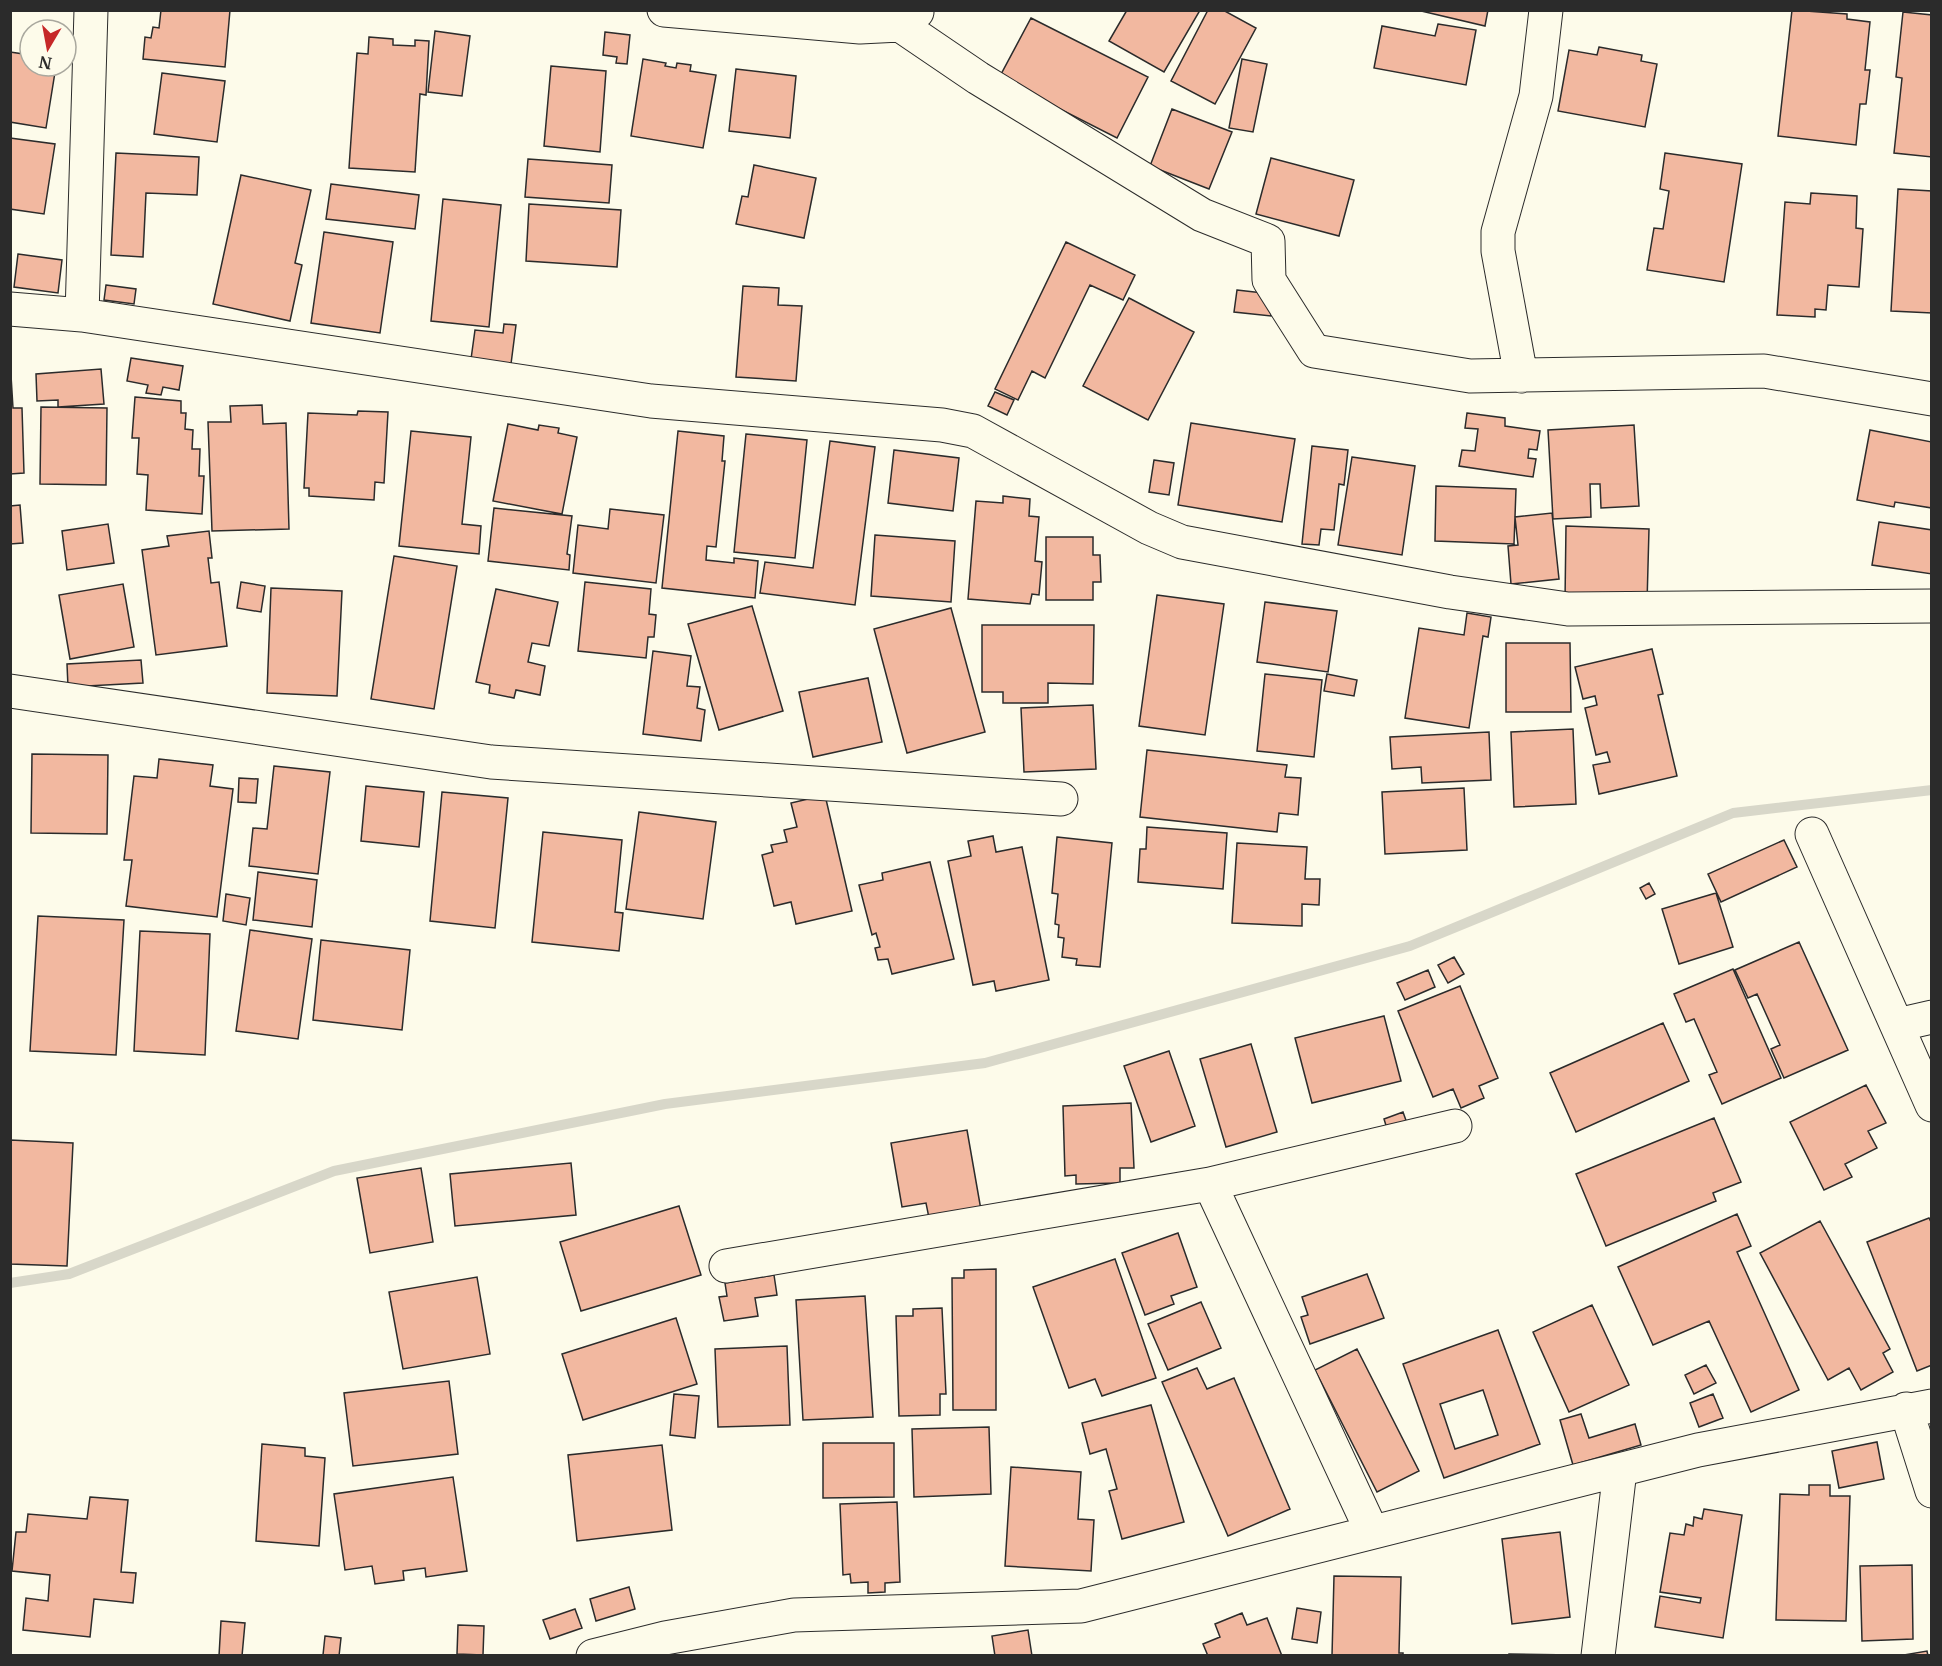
<svg xmlns="http://www.w3.org/2000/svg" width="1942" height="1666" font-family="Merriweather,serif">
  <style>
    .lines { fill: none; stroke-linecap: round; stroke-linejoin: round }
    .stream { stroke: #d8d7c9; stroke-width: 10 }
    .building { fill: #f2b8a0; stroke: #2b2b2b; stroke-width: 1.5; fill-rule: evenodd }
    .street-casing { stroke: #2b2b2b; stroke-width: 35 }
    .street { stroke: #fdfbea; stroke-width: 33 }
  </style>
  <rect width="100%" height="100%" fill="#fdfbea"/>
  <g class="lines">
    <path class="stream" d="M10 1283 69 1274 334 1171 665 1104 985 1063 1410 946 1733 813 1932 790"/>
  </g>
  <path class="building" d="M161 10H230L225 67 143 59 145 37 151 38 153 27 159 28Z
    M1127 10H1198L1199 12 1164 72 1109 41Z
    M1208 10H1223L1256 28 1215 104 1171 81Z
    M1417 10H1488L1485 26Z
    M1792 10 1847 14V19L1870 22 1865 70H1870L1866 104H1860L1856 145 1778 136Z
    M1903 12 1932 15V157L1894 153 1902 78 1896 77Z
    M1031 18 1148 77 1117 138 999 78Z
    M1438 24 1476 30 1466 85 1374 68 1382 26 1435 36Z
    M435 31 470 36 462 96 428 92Z
    M605 32 630 35 627 64 616 63 617 57 603 55Z
    M369 37 393 39V45L415 46V40L429 41 426 95 420 94 415 172 349 168 357 53 368 54Z
    M1599 47 1642 55 1641 61 1657 64 1645 127 1558 111 1569 50 1597 55Z
    M10 52 30 55V66H56L46 128 10 122Z
    M643 59 666 63 665 66 676 68 677 63 691 65 690 71 716 75 703 148 631 136Z
    M1242 59 1267 64 1253 132 1229 128Z
    M551 66 606 71 600 152 544 146Z
    M736 69 796 76 790 138 729 131Z
    M162 73 225 81 217 142 154 134Z
    M1172 109 1232 132 1209 189 1150 166Z
    M10 138 55 144 44 214 10 209Z
    M116 153 199 157 197 195 146 193 143 257 111 255Z
    M1665 153 1742 164 1724 282 1647 270 1654 228 1663 229 1669 191 1660 189Z
    M1271 158 1354 180 1339 236 1256 214Z
    M528 159 612 165 609 203 525 197Z
    M754 165 816 178 804 238 736 224 742 196 748 197Z
    M241 175 311 190 295 263 302 265 290 321 213 304Z
    M331 184 419 195 415 229 326 219Z
    M1898 189 1932 191V313L1891 311Z
    M1811 193 1857 196 1856 228 1863 229 1859 287 1828 285 1826 310 1815 309V317L1777 315 1785 202 1810 204Z
    M443 199 501 205 489 327 431 321Z
    M529 204 621 210 617 267 526 261Z
    M324 232 393 242 380 333 311 323Z
    M1066 242 1135 275 1123 300 1090 285 1045 378 1032 371 1018 400 995 389Z
    M18 254 62 260 58 293 14 287Z
    M106 285 136 289 134 304 104 300Z
    M743 286 779 288 778 305 802 306 796 381 736 377Z
    M1237 290 1273 294 1271 316 1234 312Z
    M1129 298 1194 332 1148 420 1083 386Z
    M504 324 516 325 511 364 471 359 475 330 503 333Z
    M131 358 183 366 179 390 163 387 161 395 146 393 148 385 127 381Z
    M10 359 13 408H22L24 473 10 474Z
    M101 369 104 404 58 407V400L37 401 36 374Z
    M995 392 1014 400 1007 415 988 406Z
    M135 397 181 401V413H186L185 429 193 430 192 449H200L199 476H204L202 514 146 510 148 475 137 474 139 438H132Z
    M262 405 263 424 286 423 289 529 212 531 208 422H231L230 406Z
    M41 407 107 408 106 485 40 484Z
    M358 411 388 412 384 483 375 482 374 500 309 496V488H304L308 413 357 415Z
    M1467 413 1505 418V426L1540 431 1537 450 1529 449 1528 458 1536 459 1533 477 1459 466 1462 450 1475 451 1478 429 1465 428Z
    M1191 423 1295 439 1282 522 1178 505Z
    M508 424 538 430 539 425 559 428 558 433 577 437 562 514 493 501Z
    M1634 425 1639 506 1601 508 1600 484H1590L1591 517 1553 519 1548 430Z
    M1870 430 1932 442V508L1895 502 1894 507 1857 500Z
    M411 431 471 437 462 524 481 526 479 554 399 546Z
    M678 431 724 436 722 461H725L716 547 707 546 706 560 734 563V558L758 561 755 598 662 588Z
    M746 434 807 440 795 558 734 552Z
    M830 441 875 447 855 605 760 593 765 562 813 568Z
    M1312 446 1348 450 1344 485 1339 484 1334 530 1321 529 1319 545 1302 544Z
    M894 450 959 458 953 511 888 503Z
    M1352 457 1415 466 1402 555 1338 545Z
    M1154 460 1174 463 1169 495 1149 492Z
    M1436 486 1516 489 1514 544 1435 541Z
    M1003 496 1030 499 1029 516 1039 517 1035 561 1042 562 1039 595 1032 594 1030 604 968 599 976 501 1003 503Z
    M20 505 23 543 10 544V506Z
    M494 508 572 516 567 554 570 555 569 570 488 561Z
    M610 509 664 515 656 583 573 573 578 525 608 529Z
    M1552 513 1559 579 1511 584 1508 546 1518 545 1515 517Z
    M1879 522 1932 530V574L1872 565Z
    M108 524 114 563 67 570 62 531Z
    M1566 526 1649 529 1647 603 1565 601Z
    M209 531 212 558H208L211 583 219 582 227 646 156 655 142 550 169 546 167 536Z
    M875 535 955 541 951 602 871 596Z
    M1046 537H1093V555H1100L1101 582H1093V600H1046Z
    M394 556 457 566 434 709 371 699Z
    M241 582 265 586 261 612 237 608Z
    M585 582 651 589 649 614 656 615 654 637H648L646 658 578 651Z
    M123 584 134 647 70 659 59 595Z
    M271 588 342 591 337 696 267 693Z
    M496 589 558 602 549 646 532 643 528 662 545 666 540 695 516 690 514 698 489 693 490 685 476 682Z
    M1157 595 1224 604 1205 735 1139 726Z
    M1265 602 1337 611 1328 672 1257 662Z
    M752 606 783 711 719 730 688 624Z
    M951 608 985 732 907 753 874 629Z
    M1467 613 1491 617 1488 637 1483 636 1469 728 1405 718 1419 628 1464 635Z
    M982 625H1094L1093 684 1048 683V703H1003V692H982Z
    M1506 643H1570L1571 712H1506Z
    M1652 649 1663 694 1658 695 1677 776 1599 794 1593 765 1610 762 1607 752 1596 755 1585 708 1597 705 1595 696 1583 699 1575 667Z
    M653 651 691 656 687 686 700 687 697 708 705 710 701 741 643 734Z
    M141 660 143 683 68 687 67 664Z
    M1265 674 1322 680 1314 757 1257 751Z
    M1327 674 1357 680 1354 696 1324 691Z
    M868 678 882 742 813 757 799 692Z
    M1093 705 1096 769 1024 772 1021 708Z
    M1573 729 1576 804 1514 807 1511 732Z
    M1489 732 1491 780 1422 783 1421 767 1392 769 1390 737Z
    M1147 750 1287 765 1285 777 1301 778 1298 815 1279 813 1277 832 1140 817Z
    M32 754 108 755 107 834 31 833Z
    M159 759 213 765 210 786 233 789 217 917 126 906 132 860H124L134 776 157 778Z
    M274 766 330 772 318 874 249 866 253 828 267 829Z
    M239 778 258 779 256 803 238 802Z
    M366 786 424 792 419 847 361 841Z
    M1464 788 1467 850 1385 854 1382 792Z
    M442 792 508 798 495 928 430 921Z
    M825 795 852 911 796 924 791 902 774 906 762 855 773 852 771 845 787 842 784 830 797 827 791 803Z
    M639 812 716 822 703 919 626 909Z
    M1147 827 1227 833 1223 889 1138 882 1140 849H1146Z
    M543 832 622 840 615 912 623 913 619 951 532 942Z
    M993 836 996 852 1022 847 1049 980 996 991 994 981 973 985 948 861 971 856 968 841Z
    M1057 837 1112 843 1100 967 1076 965 1077 959 1062 957 1064 938 1058 937 1059 925 1055 924 1058 894 1052 893Z
    M1784 840 1797 867 1721 902 1708 874Z
    M1237 843 1307 847 1305 879H1320L1319 905 1302 904V926L1232 923Z
    M930 862 954 959 892 974 888 959 878 960 875 948 880 947 876 933 872 935 859 885 883 880 882 873Z
    M258 872 317 880 312 927 253 920Z
    M1649 883 1655 894 1646 899 1640 888Z
    M1716 893 1733 947 1679 964 1662 909Z
    M226 894 250 898 246 925 223 921Z
    M38 916 124 920 116 1055 30 1051Z
    M250 930 312 939 298 1039 236 1031Z
    M140 931 210 934 205 1055 134 1051Z
    M321 940 410 950 402 1030 313 1020Z
    M1799 942 1848 1050 1784 1078 1771 1049 1780 1045 1757 994 1748 998 1735 970Z
    M1454 957 1464 974 1448 983 1438 965Z
    M1733 969 1781 1078 1722 1104 1709 1075 1717 1072 1694 1019 1686 1022 1674 994Z
    M1428 970 1435 987 1405 1000 1397 983Z
    M1460 986 1498 1078 1479 1086 1484 1098 1461 1108 1453 1089 1433 1097 1398 1011Z
    M1384 1016 1401 1081 1312 1103 1295 1038Z
    M1663 1023 1689 1081 1576 1132 1550 1073Z
    M1251 1044 1277 1132 1226 1147 1200 1059Z
    M1169 1051 1195 1126 1151 1142 1124 1066Z
    M1866 1085 1886 1123 1868 1131 1877 1148 1845 1164 1852 1177 1824 1190 1790 1122Z
    M1131 1103 1134 1168H1120V1183L1076 1184V1175L1065 1176 1063 1106Z
    M1403 1112 1408 1126 1388 1132 1384 1119Z
    M1714 1118 1741 1182 1713 1193 1716 1201 1606 1246 1576 1174Z
    M967 1130 981 1210 929 1218 926 1203 902 1207 891 1143Z
    M10 1140 73 1143 67 1266 10 1264Z
    M571 1163 576 1215 455 1226 450 1174Z
    M421 1168 433 1242 370 1253 357 1178Z
    M679 1206 701 1275 581 1311 560 1242Z
    M1737 1214 1751 1246 1737 1252 1799 1390 1751 1412 1709 1321 1653 1345 1618 1267Z
    M1929 1218 1932 1224V1365L1917 1371 1867 1242Z
    M1820 1221 1890 1349 1883 1353 1893 1372 1861 1390 1849 1368 1828 1380 1760 1253Z
    M1178 1233 1197 1287 1171 1296 1174 1304 1145 1315 1122 1253Z
    M1115 1259 1156 1378 1102 1396 1095 1379 1069 1388 1033 1287Z
    M996 1269V1410H953L952 1278H964V1270Z
    M1367 1274 1384 1318 1310 1344 1301 1317 1308 1315 1302 1297Z
    M774 1275 777 1295 755 1298 758 1316 724 1321 719 1297 727 1296 725 1283Z
    M477 1277 490 1354 403 1369 389 1292Z
    M865 1296 873 1417 803 1420 796 1300Z
    M1201 1302 1221 1348 1168 1370 1148 1324Z
    M1592 1305 1629 1385 1569 1412 1533 1332Z
    M942 1308 946 1394H940V1415L899 1416 896 1316H913V1309Z
    M676 1318 697 1384 583 1420 562 1354Z
    M1498 1330 1540 1444 1444 1478 1403 1364ZM1483 1390 1498 1435 1455 1449 1440 1404Z
    M787 1346 790 1425 718 1427 715 1349Z
    M1357 1349 1419 1471 1377 1492 1315 1370Z
    M1706 1365 1716 1383 1694 1394 1685 1375Z
    M1197 1368 1207 1389 1234 1378 1290 1509 1228 1536 1162 1382Z
    M449 1381 458 1454 353 1466 344 1393Z
    M674 1394 699 1396 695 1438 670 1435Z
    M1713 1394 1723 1418 1699 1427 1690 1403Z
    M1151 1405 1184 1522 1122 1539 1109 1491 1117 1489 1106 1449 1090 1454 1082 1423Z
    M1581 1414 1589 1438 1635 1424 1641 1445 1573 1465 1560 1420Z
    M989 1427 991 1494 914 1497 912 1429Z
    M1877 1442 1884 1479 1839 1488 1832 1451Z
    M823 1443H894V1497L823 1498Z
    M262 1444 305 1448V1456L325 1458 319 1546 256 1541Z
    M662 1445 672 1530 577 1541 568 1455Z
    M1011 1467 1081 1472 1078 1519 1094 1520 1091 1571 1005 1566Z
    M453 1477 467 1571 426 1577 425 1568 403 1571 404 1580 375 1584 372 1566 345 1570 334 1494Z
    M1809 1485H1830V1496H1850L1846 1621 1776 1620 1780 1494 1809 1495Z
    M90 1497 128 1500 121 1572 136 1573 133 1603 94 1599 90 1637 23 1630 26 1598 48 1601 50 1575 12 1571 16 1532H26L28 1514 87 1519Z
    M897 1502 900 1582 885 1583V1592L868 1593V1582L851 1583 850 1574 843 1575 840 1504Z
    M1704 1509 1742 1515 1723 1638 1655 1627 1660 1596 1700 1603 1701 1598 1660 1592 1670 1533 1684 1535 1686 1524 1693 1526 1694 1517 1702 1519Z
    M1560 1532 1570 1617 1512 1624 1502 1539Z
    M1912 1565 1913 1639 1862 1641 1860 1566Z
    M1334 1576 1401 1577 1399 1653H1403V1656H1332Z
    M629 1587 635 1609 596 1621 590 1599Z
    M1297 1608 1321 1612 1317 1643 1292 1639Z
    M575 1609 582 1628 550 1639 543 1620Z
    M1242 1613 1247 1625 1267 1618 1282 1656H1208L1203 1644 1220 1637 1215 1624Z
    M221 1621 245 1623 242 1656H219Z
    M458 1625 484 1626 483 1655 457 1654Z
    M1028 1630 1032 1656H995L992 1636Z
    M325 1636 341 1638 339 1656 323 1655Z
    M1927 1651 1928 1656H1898Z
    M1509 1654 1573 1655V1656H1509Z"/>
  <g class="lines">
    <defs>
      <path id="street" d="M664 10 860 27 900 25 917 12
        M900 25 978 78 1202 215 1268 241 1269 280 1314 351 1470 376 1764 371 1932 399
        M10 309 82 315 651 401 942 425 973 431 1149 528 1182 542 1450 592 1568 609 1932 606
        M82 315 91 10
        M1521 376 1498 251V232L1536 96 1546 10
        M10 691 491 762 1061 799
        M1812 834 1932 1105
        M1897 1025 1932 1017
        M1210 1184 1372 1532
        M726 1266 1210 1184 1455 1126
        M1906 1409 1932 1491
        M593 1656 665 1638 794 1615 1081 1606 1698 1450 1932 1406
        M1598 1656 1620 1470"/>
    </defs>
    <use href="#street" class="street-casing"/>
    <use href="#street" class="street"/>
  </g>
  <rect width="1942" height="1666" fill="none" stroke="#2b2b2b" stroke-width="24"/>
  <g transform="translate(48 48) rotate(190)"><circle r="28" fill="#fdfbea" stroke="#a9a89e" stroke-width="1.5"/>
  <path d="M0-4.5L10 22L0 15L-10 22Z" fill="#c62828"/>
  <text y="-9" font-size="16" font-weight="bold" text-anchor="middle" fill="#2b2b2b">N</text>
  </g>
</svg>
